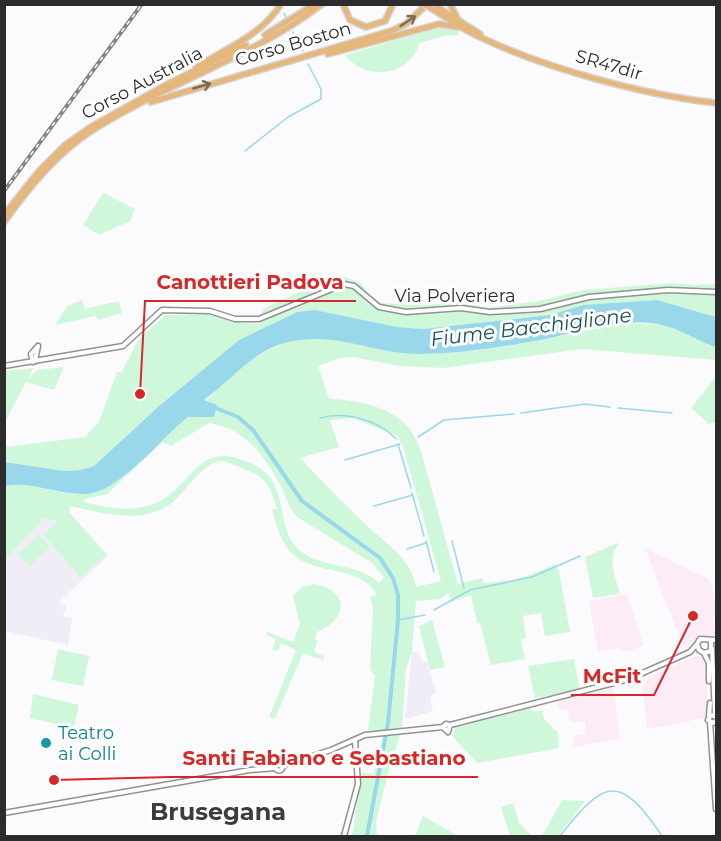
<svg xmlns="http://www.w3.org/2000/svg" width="721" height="841" font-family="Montserrat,sans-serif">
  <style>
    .commercial { fill: #fdebf5 }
    .built { fill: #f1edf7 }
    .green { fill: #cff8da; fill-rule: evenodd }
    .water { fill: #98d8ea }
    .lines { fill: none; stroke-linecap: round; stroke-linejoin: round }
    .stream { stroke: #98d8ea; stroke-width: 1.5 }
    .canal { stroke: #98d8ea; stroke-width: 4 }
    .secondary-casing { stroke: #929194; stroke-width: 7 }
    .highway-casing { stroke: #d5d5d5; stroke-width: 8 }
    .secondary { stroke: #fff; stroke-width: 4 }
    .highway { stroke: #e5b77c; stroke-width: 5 }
    .rail-casing { stroke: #848486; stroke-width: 4 }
    .rail { stroke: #fff; stroke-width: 1.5; stroke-dasharray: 4.5; stroke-linecap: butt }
    .highway-bridge-casing { stroke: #d5d5d5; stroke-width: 8; stroke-linecap: butt }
    .highway-bridge { stroke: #e5b77c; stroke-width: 5 }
    .oneway { stroke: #7f6b51 }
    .culture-dot { fill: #0f9aa8; stroke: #fff; stroke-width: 2 }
    .labels { text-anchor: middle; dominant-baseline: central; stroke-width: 6; stroke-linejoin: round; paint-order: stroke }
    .street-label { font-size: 18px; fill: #2c2c2d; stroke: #fff }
    .culture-label { font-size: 18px; fill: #0d838f; stroke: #fff; text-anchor: start }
    .water-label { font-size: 20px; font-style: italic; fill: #1a505d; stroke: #fff }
    .district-label { font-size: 24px; font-weight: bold; fill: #3c3b3d; stroke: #fff }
    .leader { fill: none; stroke: #d62828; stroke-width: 2 }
    .callout-dot { fill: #d62828; stroke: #fff; stroke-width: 2 }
    .callout-label { font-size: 20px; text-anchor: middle; font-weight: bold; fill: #d62828; stroke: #fff; stroke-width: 6; stroke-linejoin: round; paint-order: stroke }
  </style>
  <rect width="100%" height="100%" fill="#fbfafd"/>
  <path class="commercial" d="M645 548 710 580 716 605V618L713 619 716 638 701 637 686 652Z
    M626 594 644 645 630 651H619L618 648 598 651 589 601Z
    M696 656 705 658 707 663V715L705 718 647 729 643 689 648 677Z
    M613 686 620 739 573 747 574 735 586 734 585 722H570L569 710 559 708 558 699Z"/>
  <path class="built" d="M70 506 69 512 108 556 59 602 67 606 63 616 72 618 68 645 5 631 4 524Z
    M412 652H419L422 662 427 661 436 693 430 696 433 711 410 718H405Z"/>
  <path class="green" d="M441 27 460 30 458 35 444 36 419 43C412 76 365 82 345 55Z
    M103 193 135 209 130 221 99 235 83 225Z
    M344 277 361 283 370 296 380 303 418 305 461 303 486 308 539 301 583 290 672 283 694 285 716 284V317L657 300 584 305 550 315 423 329 397 327 315 310 297 312 239 340 159 406 94 466 80 470 64 471 5 462V447L85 437 99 422 117 372H122L138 340 165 315 213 314 233 322 261 324 263 309 321 282Z
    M82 300 85 309 119 301 122 313 98 320 96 316 55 325 67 306Z
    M620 323 664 325 696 336 716 347V360L581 349 443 368 400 366 353 357H343L318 366 329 399C354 400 387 405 405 424 412 430 416 440 420 448L458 584 482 578 484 583C510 582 531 576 555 564L559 571 570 632 545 636 541 613 523 616 526 638 521 639 525 659 491 665 480 623H477L471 595 452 602 448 593 440 599 416 601 412 652 406 668 402 729 387 776 376 823 377 836H352L362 773 374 774 383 735 380 730H368L375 676 370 669 373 608 370 597 377 595C359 562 310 578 288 549 279 537 276 523 272 509H277C271 487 265 476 244 469 237 466 229 462 222 461 202 460 183 498 166 507 137 524 100 512 70 506L69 512 107 555 80 577 43 534 58 521 44 518 5 560V486C30 481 52 494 78 494 118 495 151 449 178 424L188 417 195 416C218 381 273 336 317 337 337 337 357 344 376 348 399 352 421 355 444 353 503 350 562 336 620 323ZM353 418 397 436 403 446 441 581 416 587C410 555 383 542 362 521 341 501 320 479 300 458L339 447 330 420ZM209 423C241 427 262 452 277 479 285 492 287 505 297 517L372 563 384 577 379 583C356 561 320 570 297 548 278 529 286 492 266 473 259 467 251 463 242 460 198 442 190 488 156 503 131 513 109 508 84 502L85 499 107 494 163 442 171 446Z
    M64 367 54 390 26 382 5 422V371L33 368 28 379 37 370Z
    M716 376V422L709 424 691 408Z
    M39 535 50 547 30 566 18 554Z
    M617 543 619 544C606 558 616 578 620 594L593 598 585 557Z
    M314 584C349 590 349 619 317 632L315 639 318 641 314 652 324 656 323 660 303 653 275 719 269 717 296 650 281 643 278 651 272 650 276 639 266 635 267 632 293 642 300 624 293 596 302 587Z
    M432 620 445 667 430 670 419 626Z
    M58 649 89 656 83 686 52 680Z
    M574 659 580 690 535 698 528 666Z
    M33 694 79 705 74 728 30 718Z
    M530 708 533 712 542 710 544 719 558 733 559 748 477 763 453 737 455 727Z
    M562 800 585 801 558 836H542Z
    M513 803 519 823 532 836H510L501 807Z
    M423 816 458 836H415Z"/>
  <path class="water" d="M657 300 716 317V347C692 339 676 325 649 323 612 320 576 333 541 340 502 347 459 354 419 354 373 354 338 331 289 342 255 349 231 380 204 400L217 405 214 417H188C160 438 118 496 82 494 55 494 31 481 5 486V462L64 471 80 470 94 466 159 406 239 340 297 312 315 310 397 327 423 329 550 315 583 305Z"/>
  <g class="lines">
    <path class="stream" d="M284 13 286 18
      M293 32 303 51
      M245 151 288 117 321 99V89L308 64
      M618 408 672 413
      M521 413 585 404 610 407
      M320 418C344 411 379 420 396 439
      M418 437 444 420 514 414
      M398 444 411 488
      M345 460 400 444
      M412 493 424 536
      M374 506 413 495
      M426 541 434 572
      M452 541 464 588
      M407 549 426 543
      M434 610 470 590 532 577 580 556
      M398 620 425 615
      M560 836C604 780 619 772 662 836"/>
    <path class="canal" d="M213 407 238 417 253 430 302 501 380 558 393 578 398 595V620L388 723 367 836"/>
    <defs>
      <path id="secondary" d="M35 361 38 346
        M33 362 31 354 38 346
        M4 366 123 346 162 310 210 311 235 319H259L344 284 354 286 379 307 406 312 461 308 490 312 540 309 589 297 668 290 716 292
        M711 640V651L704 653 699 650 697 644 700 639 716 640
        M712 648 715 715
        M704 653 709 663V681
        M709 716 710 703
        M716 717 711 715 708 720 713 723 716 721
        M710 722 716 809
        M443 727 448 732 450 725
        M275.5 767a3.5 3.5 0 1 1 7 0a3.5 3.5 0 1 1-7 0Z
        M263 766 277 764
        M282 766 331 750 365 735 443 727 446 724 450 725 629 679 690 652 697 644
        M4 813 250 770 276 768
        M344 836 358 784 355 740"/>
      <path id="highway" d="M343 4 350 20 366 27 385 21 393 4
        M433 4 480 34
        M450 4 457 18
        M434 10C450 20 465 31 482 38 547 69 645 95 716 103
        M265 35 315 4
        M328 54 439 24 458 27
        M196 67C226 49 262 35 281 4
        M151 102 391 31 406 24 427 4
        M4 215 39 171 65 145 91 127 164 86 246 45
        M4 222C29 187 57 153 93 130 165 84 255 56 322 4"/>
    </defs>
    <use href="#secondary" class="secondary-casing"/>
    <use href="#highway" class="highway-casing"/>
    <use href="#secondary" class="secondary"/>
    <use href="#highway" class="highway"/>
    <defs>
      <path id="rail" d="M4 191 142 4"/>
    </defs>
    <use href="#rail" class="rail-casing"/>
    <use href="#rail" class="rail"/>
    <defs>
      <path id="highway-bridge" d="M424 4 434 10"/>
    </defs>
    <use href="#highway-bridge" class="highway-bridge-casing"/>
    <use href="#highway-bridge" class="highway-bridge"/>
  </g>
  <defs><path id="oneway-shaft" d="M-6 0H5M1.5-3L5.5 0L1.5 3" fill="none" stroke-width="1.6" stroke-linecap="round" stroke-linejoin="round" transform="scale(1.5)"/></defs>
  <g class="oneway">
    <use href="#oneway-shaft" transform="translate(408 21) rotate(-33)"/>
    <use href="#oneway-shaft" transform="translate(202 86) rotate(-16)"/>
  </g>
  <circle class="culture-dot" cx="46" cy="743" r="6"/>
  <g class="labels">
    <g class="street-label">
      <text transform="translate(293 44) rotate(-16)">Corso Boston</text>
      <text transform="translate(609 65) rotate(16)">SR47dir</text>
      <text transform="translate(142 83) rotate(-28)">Corso Australia</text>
      <text x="455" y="296">Via Polveriera</text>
    </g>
    <g class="culture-label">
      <text x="58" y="733">Teatro<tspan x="58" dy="21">ai Colli</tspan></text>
    </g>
    <g class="water-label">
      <text transform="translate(531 327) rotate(-7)">Fiume Bacchiglione</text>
    </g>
    <g class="district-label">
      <text x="218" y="811">Brusegana</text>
    </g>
  </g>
  <path class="leader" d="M140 394L145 301H356M693 616L654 695H571M54 780L170 777H478"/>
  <g class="callout-dot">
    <circle cx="140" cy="394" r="6"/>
    <circle cx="693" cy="616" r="6"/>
    <circle cx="54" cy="780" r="6"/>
  </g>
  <g class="callout-label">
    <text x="250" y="289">Canottieri Padova</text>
    <text x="612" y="683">McFit</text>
    <text x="324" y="765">Santi Fabiano e Sebastiano</text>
  </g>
  <rect width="721" height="841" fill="none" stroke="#2c2c2d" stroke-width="12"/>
</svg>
